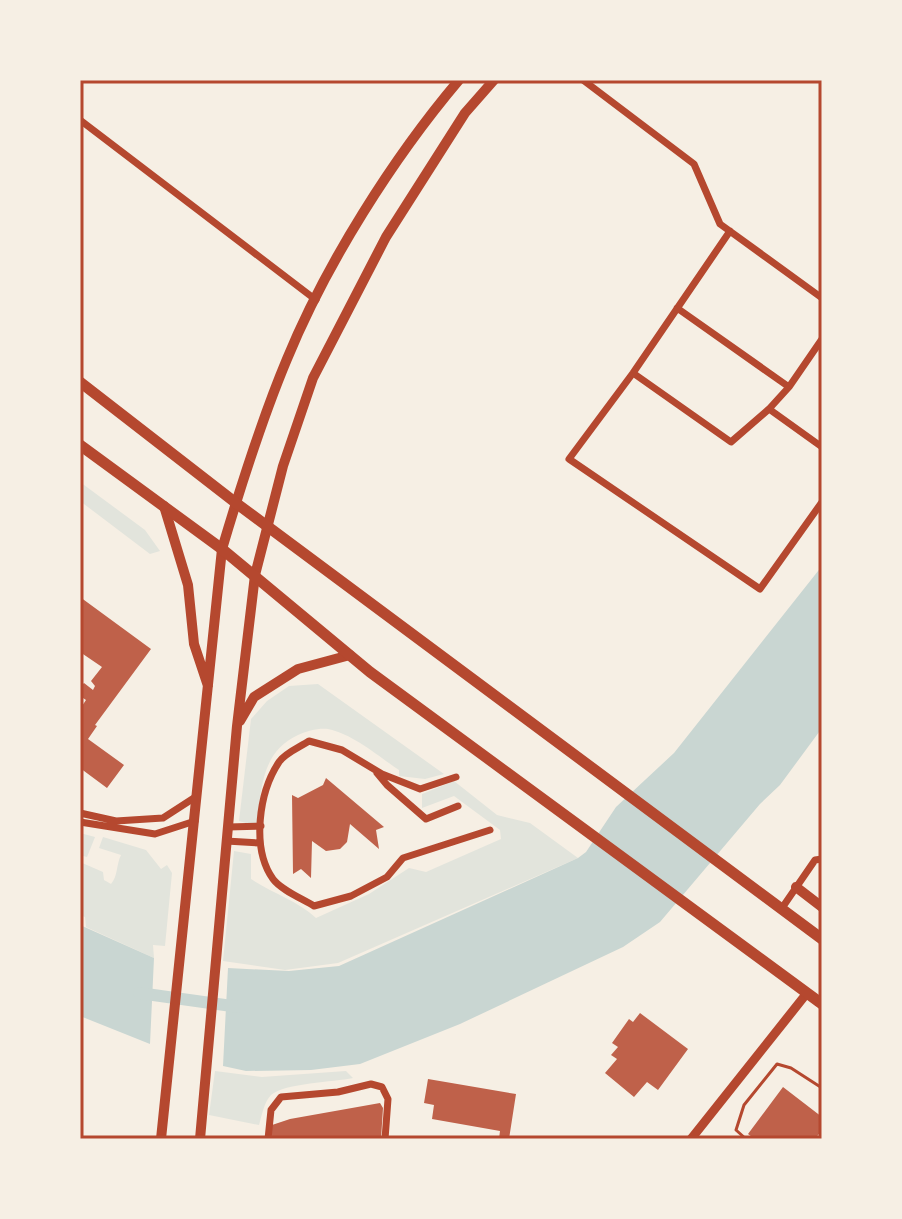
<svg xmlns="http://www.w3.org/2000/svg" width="902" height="1219" font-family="'Roboto Condensed',sans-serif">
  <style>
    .green { fill: #e2e4dc }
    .water { fill: #c9d6d2 }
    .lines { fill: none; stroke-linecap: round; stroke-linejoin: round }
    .canal { stroke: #c9d6d2; stroke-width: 12 }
    .building { fill: #bf614a }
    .service { stroke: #b5482f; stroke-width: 3 }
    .minor { stroke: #b5482f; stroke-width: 7 }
    .tertiary { stroke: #b5482f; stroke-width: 9 }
    .secondary { stroke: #b5482f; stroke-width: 10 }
    .primary { stroke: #b5482f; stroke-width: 11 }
    .neatline { fill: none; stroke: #b5482f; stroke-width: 3 }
  </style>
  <rect width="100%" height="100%" fill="#f6efe4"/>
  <path class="green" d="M80 482 145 530 160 551 150 554 80 501Z
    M318 684 444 774 425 779 399 776V770C378 756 353 734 328 729 318 728 307 731 298 735 261 752 261 790 257 826L239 821 251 719 267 701 289 686Z
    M454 781 497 815 530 823 578 858 338 963 285 970 223 961 234 851 251 854V879C272 893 298 901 316 918L369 894 409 868 426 872 501 839 500 830 454 796 422 808V794Z
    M80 833 95 837 87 857 80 855Z
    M103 837 146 850 161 869 167 865 172 873 165 946 153 945 154 958 86 927 85 917 80 915V862L103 872 104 880 111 884C118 876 116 865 121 855L99 848Z
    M215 1071 262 1077 346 1071 353 1078C334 1082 285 1083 271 1095 264 1102 262 1115 259 1125L209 1115Z"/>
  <path class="water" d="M822 566V728L780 785 760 804 660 922 623 947 460 1024 360 1064 311 1070 246 1071 223 1066 228 968 289 971 339 966 578 858 586 852 616 807 674 753Z
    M80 925 154 958 150 1044 80 1016Z"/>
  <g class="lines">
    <path class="canal" d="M139 993 239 1007"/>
  </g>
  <path class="building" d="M80 597 151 649 95 725 97 726 88 739 124 765 107 788 80 768V709L86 700 80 696V687L84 683 93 690 95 686 91 681 102 667 80 652Z
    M326 778 384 827 376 830 379 849 350 824 347 842 340 849 326 851 312 841 311 878 301 869 293 874 292 795 298 798 323 785Z
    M640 1013 688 1049 658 1090 647 1082 634 1097 605 1073 617 1059 611 1055 618 1047 612 1043 629 1019 633 1022Z
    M428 1079 516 1094 509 1139H499L500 1131 432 1119 434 1105 424 1103Z
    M783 1087 822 1117V1130L815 1139H755L748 1134Z
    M380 1103 383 1108 381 1139H271L272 1125 290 1119Z"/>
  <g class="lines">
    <path class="service" d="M746 1139 736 1130 744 1105 777 1064 791 1068 822 1088"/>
    <path class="minor" d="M583 80 694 164 720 224 822 298
      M80 120 316 300
      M730 231 633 373 569 459 760 589 822 502
      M677 308 789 387 822 339
      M633 373 731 442 769 409 789 387
      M769 409 822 447
      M377 773 387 785 426 819 458 806
      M456 777 420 789 382 774 342 750 309 741C300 747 285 753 279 762 259 792 251 848 273 879 281 890 303 899 314 906L351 896 387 877 403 858 490 830
      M80 813 116 821 163 818 197 796
      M80 822 155 834 195 821
      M228 827 261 826
      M226 841 259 843
      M782 908 815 860 822 859
      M268 1139 271 1110 281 1097 338 1092 371 1084 382 1087 388 1099 385 1139"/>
    <path class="tertiary" d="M691 1139 807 993"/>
    <path class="secondary" d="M164 506 188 585 194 644 208 686
      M240 721 254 697 298 669 350 655
      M796 887 822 907
      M161 1139 222 549C241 485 261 421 287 359 326 264 393 158 459 80
      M200 1139 237 726 255 575 283 466 313 378 386 237 465 113 494 80"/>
    <path class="primary" d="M80 382 236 503 822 939
      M80 445 222 549 370 672 822 1004"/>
  </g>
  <rect width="902" height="1219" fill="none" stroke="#f6efe4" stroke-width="164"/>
  <rect x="82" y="82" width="738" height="1055" class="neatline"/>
</svg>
